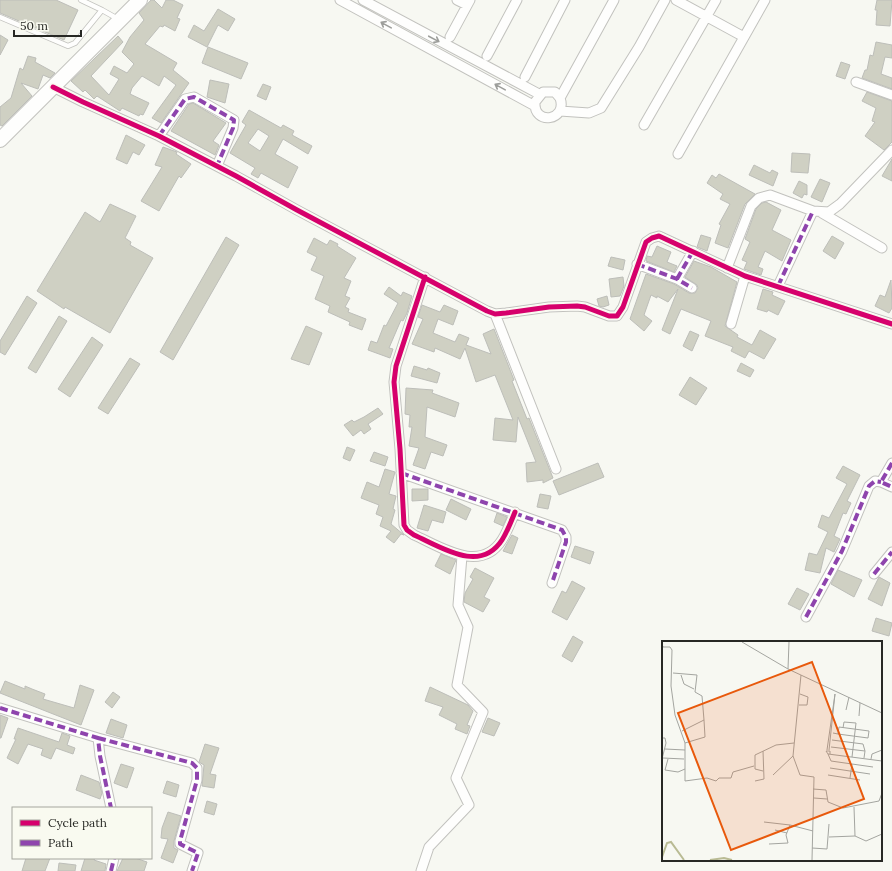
<svg xmlns="http://www.w3.org/2000/svg" width="892" height="871" font-family="Lora,serif">
  <style>
    .building { fill: #cfd0c3; stroke: #bdbeb9; fill-rule: evenodd }
    .lines { fill: none; stroke-linecap: round; stroke-linejoin: round }
    .lane-casing { stroke: #c2c2be; stroke-width: 6 }
    .street-casing { stroke: #c2c2be; stroke-width: 11 }
    .primary-casing { stroke: #c2c2be; stroke-width: 16 }
    .lane { stroke: #fefefd; stroke-width: 4.5 }
    .street { stroke: #fefefd; stroke-width: 9 }
    .primary { stroke: #fefefd; stroke-width: 14 }
    .quiet { stroke: #8e44ad; stroke-width: 4; stroke-dasharray: 8 4; stroke-linecap: butt }
    .cycleway-casing { stroke: #f9faf0; stroke-width: 8 }
    .cycleway { stroke: #d6006c; stroke-width: 5 }
    .oneway { stroke: #9d9e9b }
    .inset-river { fill: none; stroke: #b9bb94; stroke-width: 2 }
    .inset-road { fill: none; stroke: #a4a5a0; stroke-width: 1 }
    .view { fill: #e8590c; fill-opacity: 0.15; stroke: #e8590c; stroke-width: 2 }
    .inset-edge { fill: none; stroke: #272824; stroke-width: 2 }
  </style>
  <rect width="100%" height="100%" fill="#f7f8f2"/>
  <path class="building" d="M0 0H56L78 10 64 40 0 13Z
    M151 0H154L162 8 166 0H173L183 5 177 18 180 19 175 31 164 25 163 27 160 26 145 44 177 63 173 70 189 83 161 123 152 118 176 85 164 76 159 86 142 76 132 88 130 94 149 103 143 115 140 114 139 116 122 108 120 111 97 96 94 99 85 90 83 92 71 81 118 36 123 42 91 76 109 95 119 79 110 74 114 66 127 73 134 64 122 52 130 37 144 20 139 13Z
    M877 0H892L890 26 876 25 877 10H875Z
    M218 9 235 19 228 31 218 25 207 47 188 37 194 25 204 31Z
    M0 35 8 40 0 55Z
    M876 42 892 45V58L885 57 881 74 892 78V89L862 78 865 70H867L870 55 873 56Z
    M208 47 248 63 241 79 202 63Z
    M28 56 36 58 35 62 55 73 50 78 43 75 38 89 21 83 32 96 2 126 0 125V107L11 98 20 68 23 70Z
    M841 62 850 65 845 79 836 76Z
    M210 80 229 84 225 103 207 97Z
    M263 84 271 87 266 100 257 96Z
    M867 92 892 101V142L884 150 865 136 875 122 872 121 876 108 862 101Z
    M193 103 226 123 213 141 219 145 215 155 171 131 189 104Z
    M249 110 281 128 283 125 294 131 292 135 312 146 308 154 283 139 275 154 298 167 288 188 261 173 258 178 251 174 255 168 230 153 246 125 242 122ZM258 129 269 136 260 151 248 143Z
    M126 135 145 145 139 155 133 152 127 164 116 159Z
    M163 147 177 152 176 154 191 164 181 178 179 176 159 211 141 201 162 167 155 165Z
    M792 153 810 154 808 173 791 172Z
    M892 159V181L882 176Z
    M754 165 770 173 772 170 778 173 773 186 749 175Z
    M719 174 755 194 745 204 728 248 715 243 721 225 719 224 730 204 720 199 723 194 707 183 712 175 716 178Z
    M820 179 830 183 822 202 811 197Z
    M799 181 807 185V195L804 194 802 198 793 193Z
    M766 202 781 210 772 230 791 240 782 261 765 251 758 267 763 269 761 275 744 269 747 262 742 260 750 242 745 239 756 209 762 203Z
    M110 204 136 216 125 238 131 242 130 245 153 258 110 333 65 307 64 309 37 291 85 212 100 222Z
    M701 235 711 238 707 251 697 247Z
    M832 236 844 243 835 259 823 251Z
    M226 237 239 245 173 360 160 352Z
    M314 238 327 245 330 240 338 244 337 246 356 258 344 278 351 281 345 296 350 298 345 307 349 309 348 312 366 319 362 330 349 325 350 322 328 312 330 306 315 299 324 276 311 270 317 257 307 252Z
    M657 246 671 252 667 262 677 266 674 272 646 261 647 256 652 257Z
    M611 257 625 260 623 270 608 266Z
    M694 261 711 267 737 282 725 326 738 335 737 337 752 345 760 330 776 339 764 359 749 351 745 358 731 351 733 347 705 336 711 321 681 309 670 334 662 330 678 289 668 302 657 296V298L651 295 644 315 652 321 644 331 630 319 646 274 674 284 689 293H695L698 288 697 285 685 277Z
    M623 277 624 286 620 296 611 297 609 279Z
    M891 280 892 308 889 313 875 306 880 295 885 297Z
    M389 287 401 296 403 292 412 296 407 313 403 321 401 320 389 348 393 349 390 358 368 350 371 341 377 343 384 325 386 326 398 303 384 294Z
    M763 289 773 292 772 295 785 301 778 315 768 310 767 312 757 309Z
    M27 296 37 303 5 355 0 352V341Z
    M607 296 609 305 603 307 599 306 597 299Z
    M422 305 440 312 444 305 458 311 453 325 438 319 433 333 455 342 459 334 469 338 466 345 491 354 483 334 494 329 514 380 512 381 527 419 529 418 553 478 543 483V480L527 482 526 463 536 462 518 417 516 442 493 440 495 418 513 420 495 375 476 382 465 348 460 359 435 348 434 352 412 344 423 319 418 317Z
    M59 316 67 321 36 373 28 368Z
    M306 326 322 333 309 365 291 359Z
    M690 331 699 335 692 351 683 346Z
    M92 337 103 345 70 397 58 389Z
    M130 358 140 364 108 414 98 408Z
    M741 363 754 370 750 377 737 371Z
    M414 366 427 370 428 368 440 373 437 383 411 376Z
    M690 377 707 388 696 405 679 395Z
    M406 388 433 390 432 393 459 403 455 417 427 407 425 437 447 445 443 456 431 452 425 469 413 465 419 448 409 446 412 427H409L410 415 405 414Z
    M378 408 383 414 368 424 371 429 364 434 361 430 353 436 344 425 352 420 354 422 364 417Z
    M347 447 355 450 350 461 343 458Z
    M374 452 388 457 385 466 370 461Z
    M598 463 604 477 559 495 553 481Z
    M843 466 860 475 847 501 851 503 846 514 843 513 834 536 840 539 834 552 826 548 820 573 805 570 809 553 817 555 828 532 818 527 822 515 829 518 847 484 836 478Z
    M385 469 395 472 389 494 396 496 393 509 395 510 391 524 404 535 401 534 394 543 386 537 391 531 380 526 383 517 376 514 379 505 361 498 367 482 379 487Z
    M412 489H428V500L412 501Z
    M540 494 551 496 548 509 537 507Z
    M451 499 471 509 466 520 446 510Z
    M424 505 446 512 443 523 432 520 428 531 417 528Z
    M497 513 507 517 503 526 494 522Z
    M512 535 518 538 512 554 503 551Z
    M575 546 594 552 590 564 571 557Z
    M441 554 456 560 450 574 435 566Z
    M475 568 494 578 484 597 490 600 483 612 464 602 465 593 473 579 470 577Z
    M838 570 862 580 854 597 831 584Z
    M879 577 890 583 882 606 868 599Z
    M572 581 585 588 567 620 552 612 562 591 566 593Z
    M797 588 809 594 800 610 788 604Z
    M876 618 892 623 889 636 872 631Z
    M573 636 583 642 572 662 562 656Z
    M5 681 25 689V686L32 689 45 694 43 699 74 708 80 685 94 690 81 725 0 693Z
    M430 687 468 705 473 711 467 725 470 726 467 734 455 729 457 724 439 715 443 707 425 701Z
    M113 692 120 697 112 708 105 702Z
    M0 715 8 718 1 738H0Z
    M488 718 500 723 494 736 482 732Z
    M111 719 127 725 123 738 106 733Z
    M18 728 59 742 62 733 70 736 67 745 75 748 73 754 56 748 51 759 41 755 43 749 28 744 18 764 7 758 16 739H14Z
    M205 744 219 748 210 774 216 775 214 788 202 786 204 765 199 762Z
    M121 764 134 768 127 788 114 783Z
    M81 775 99 782 102 793 100 799 76 790Z
    M167 781 179 785 176 797 163 793Z
    M207 801 217 804 214 815 204 812Z
    M168 812 181 816 174 841V848L178 850 173 863 161 858 168 839 161 838 162 828Z
    M26 858H50L45 871H22Z
    M85 858H95L94 860 106 864 105 871H81Z
    M123 858H135L147 862 144 871H117Z
    M59 863 76 865 75 871H58Z"/>
  <g class="lines">
    <defs>
      <path id="lane" d="M81 0 102 10
        M0 17 68 46 75 43 102 10 118 19"/>
      <path id="street" d="M340 0 535 106
        M363 0 539 94
        M457 0 467 5
        M676 0 744 37
        M450 37 470 0
        M487 56 517 0
        M525 77 565 0
        M856 82 892 95
        M53 87 83 102 159 136 236 176 297 210 487 311 495 314 506 313 549 307 577 306 585 307 609 316H617L623 307 646 242 652 238 659 236 745 276 892 324
        M560 98 555 92H543L535 102C533 126 568 121 560 98L614 0
        M560 111 589 113 601 108 639 47 665 0
        M644 125 716 0
        M159 136 185 99 194 97 234 120 233 128 217 166
        M678 154 765 0
        M822 213 882 248
        M637 264 677 279 692 288
        M727 268 751 206 759 198 770 195 813 211 829 212 840 204 892 150
        M425 277 396 366 394 382 400 449 404 525 407 530 414 535C441 547 480 574 502 540 507 532 511 522 515 512
        M677 279 693 251
        M778 286 813 211
        M495 314 556 469
        M731 324 745 276
        M892 463 881 482 892 487
        M401 473 562 530 566 537V542L552 583
        M874 574 892 552
        M806 617 842 551 869 486 875 481 881 482
        M0 708 98 738 100 756 111 808
        M98 738 192 763 197 768V780L180 841V844L198 853 192 871
        M111 871 114 858
        M421 871 429 847 469 805 456 778 483 712 457 685 468 627 458 605 462 556"/>
      <path id="primary" d="M0 140 140 0"/>
    </defs>
    <use href="#lane" class="lane-casing"/>
    <use href="#street" class="street-casing"/>
    <use href="#primary" class="primary-casing"/>
    <use href="#lane" class="lane"/>
    <use href="#street" class="street"/>
    <use href="#primary" class="primary"/>
    <path class="quiet" d="M159 136 185 99 194 97 234 120 233 128 217 166
      M637 264 677 279 692 288
      M677 279 693 251
      M778 286 813 211
      M892 463 881 482 892 487
      M401 473 562 530 566 537V542L552 583
      M874 574 892 552
      M806 617 842 551 869 486 875 481 881 482
      M0 708 98 738 100 756 111 808
      M98 738 192 763 197 768V780L180 841V844L198 853 192 871
      M111 871 114 858"/>
    <defs>
      <path id="cycleway" d="M53 87 83 102 159 136 236 176 297 210 487 311 495 314 506 313 549 307 577 306 585 307 609 316H617L623 307 646 242 652 238 659 236 745 276 892 324
        M425 277 396 366 394 382 400 449 404 525 407 530 414 535C441 547 480 574 502 540 507 532 511 522 515 512"/>
    </defs>
    <use href="#cycleway" class="cycleway-casing"/>
    <use href="#cycleway" class="cycleway"/>
  </g>
  <defs><path id="oneway-shaft" d="M-6 0H5M1.5-3L5.5 0L1.5 3" fill="none" stroke-width="1.6" stroke-linecap="round" stroke-linejoin="round"/></defs>
  <g class="oneway">
    <use href="#oneway-shaft" transform="translate(386 25) rotate(-151)"/>
    <use href="#oneway-shaft" transform="translate(434 39) rotate(28)"/>
    <use href="#oneway-shaft" transform="translate(500 87) rotate(-151)"/>
  </g>
  <g transform="translate(662 641)">
    <rect width="220" height="220" fill="#f7f8f2"/>
    <path class="inset-river" d="M0 216 5 202 9 201 22 219M48 219 62 217 70 219"/>
    <path class="inset-road" d="M80 1 126 28 220 72M0 3 1 6H8L10 9 9 45 13 74 23 102V140L45 137 54 140 57 137H69L71 131 92 125M126 28 127 1M11 32 35 34 33 51 40 55 42 79 20 90M19 34 22 43 32 48M139 34 131 115 138 134 152 136 150 219M137 64H145L146 56 138 53M184 69 187 56M197 75 198 62M181 87 182 81 194 82 190 116M171 92 176 93 206 97 207 90 177 86 176 93M0 97H3L4 102 0 118M170 99 201 103 203 110M23 102 43 96 42 79M169 106 203 110 202 117M3 108 23 109M165 109 173 53 167 109M166 113 169 120 211 126M168 113V110H164L166 113 220 120M1 117 22 118M6 118 3 129 16 131 23 128M209 118 210 113 220 109M168 127 208 133M101 130 93 128V114L114 104 132 102M111 134 131 115M166 134 198 139M188 137 190 123M93 140 102 138 101 110M151 148 164 149 166 161 181 167 217 160 220 152M152 157 165 158M192 166 193 195M102 181 128 184M113 189 125 192M167 196 193 195 204 200 220 193M107 203 126 202 124 194 128 184 151 190M150 207 165 208 167 183"/>
    <path class="view" d="M150 21 202 158 69 209 16 72Z"/>
    <rect width="220" height="220" class="inset-edge"/>
  </g>
  <rect x="12" y="807" width="140" height="52" fill="#f9faf0" stroke="#a5a69e"/>
  <rect x="20" y="820" width="20" height="6" fill="#d6006c" stroke="#a5a69e"/>
  <text x="48" y="827" font-size="12" fill="#272824">Cycle path</text>
  <rect x="20" y="840" width="20" height="6" fill="#8e44ad" stroke="#a5a69e"/>
  <text x="48" y="847" font-size="12" fill="#272824">Path</text>
  <path d="M14 30v6h67v-6" fill="none" stroke="#272824" stroke-width="2"/>
  <text x="20" y="30" font-size="12" fill="#272824" stroke="#f9faf0" stroke-width="3" paint-order="stroke">50 m</text>
</svg>
